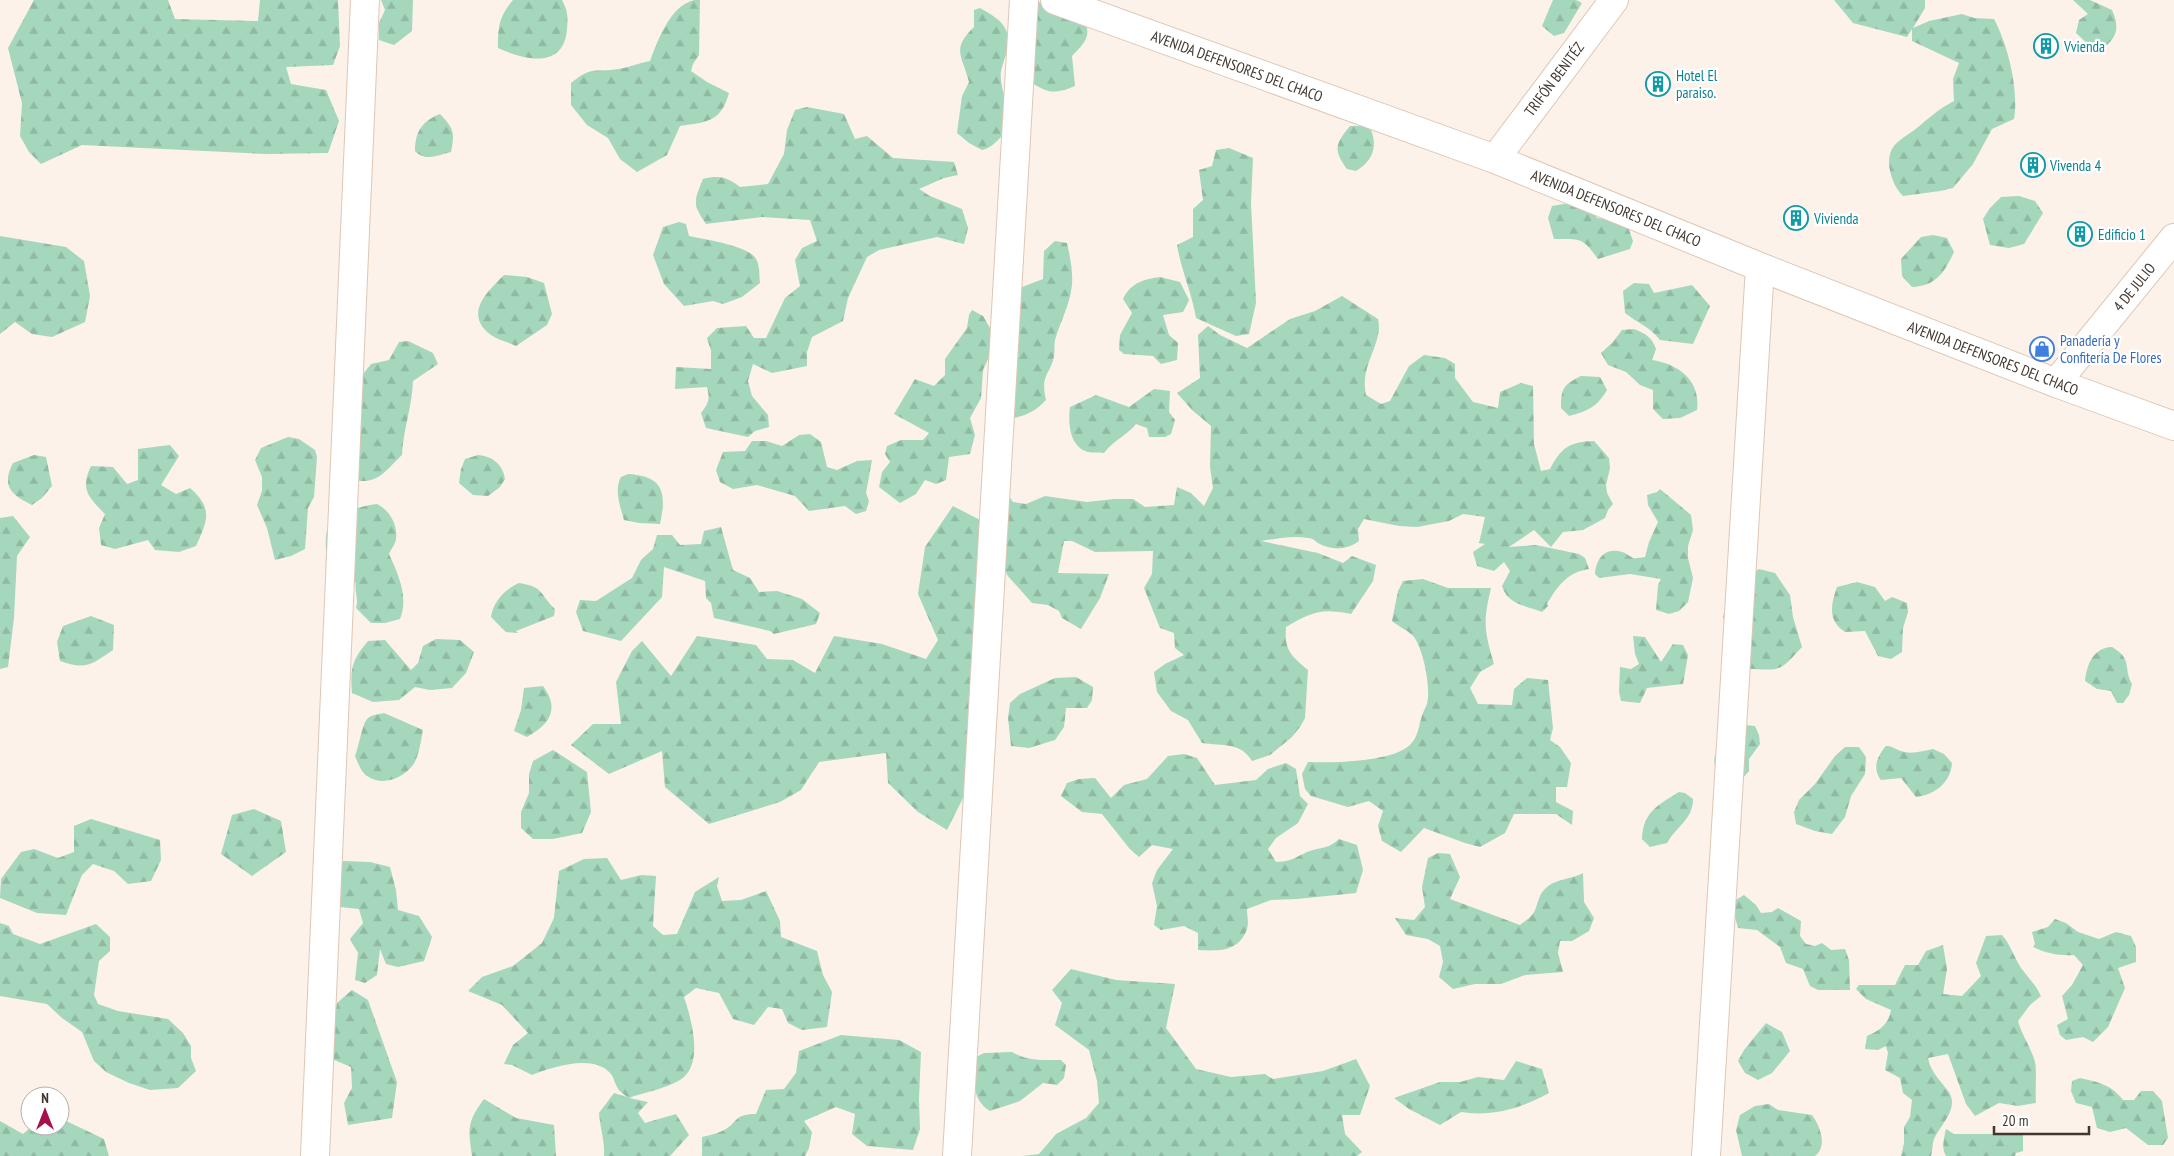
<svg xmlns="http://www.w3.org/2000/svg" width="2174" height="1156" font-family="'PT Sans Narrow',sans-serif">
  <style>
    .forest { fill: url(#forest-firs) }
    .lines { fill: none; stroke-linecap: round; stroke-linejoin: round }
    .street-casing { stroke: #dec7b5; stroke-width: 30 }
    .street { stroke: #fff; stroke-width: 28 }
    .labels { text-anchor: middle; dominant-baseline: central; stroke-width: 4.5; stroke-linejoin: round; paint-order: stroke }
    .culture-label { font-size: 15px; fill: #0d838f; stroke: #fff; text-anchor: start }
    .street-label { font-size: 15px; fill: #413730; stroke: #fff }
    .shop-label { font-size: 15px; fill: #366cbe; stroke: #fff; text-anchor: start }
  </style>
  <defs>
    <pattern id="forest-firs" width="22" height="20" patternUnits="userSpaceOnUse" patternTransform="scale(1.25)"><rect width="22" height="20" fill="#a5d7bd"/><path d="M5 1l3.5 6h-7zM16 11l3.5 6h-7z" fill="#8fb9a3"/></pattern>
  </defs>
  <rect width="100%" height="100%" fill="#fcf2ea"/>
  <path class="forest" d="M34 0H168L175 19 258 21 260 0H338L340 46 333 65 286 67 291 84 326 90 339 121 328 153 266 154 82 145 41 164 29 152 20 136 22 103 8 48Z
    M381 0H413L412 31 394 45 379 40V23L385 10Z
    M513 0H562C568 11 568 17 567 29 564 70 524 60 498 48 498 26 499 17 513 0Z
    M694 0H700L699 55 693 64 691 71 707 82 729 93C721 122 707 122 680 126L667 155 637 172 620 159 608 138 587 125 571 105V83C593 65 595 73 619 69 630 67 639 63 650 61 658 40 670 6 694 0Z
    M1553 0H1576L1582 3 1564 33 1554 36 1542 26Z
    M1834 0H1925V8L1913 28 1929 21 1962 14 1974 18 1994 19C2008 45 2019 90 2014 119L1992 129 1973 164 1953 188 1940 191 1903 196C1892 186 1883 159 1894 146 1899 140 1907 135 1913 131 1927 120 1938 109 1954 101L1953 79 1959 63 1912 41V29L1907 37 1853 23Z
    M2073 0H2090L2112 10C2118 24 2119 34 2107 45L2090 46 2076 33 2079 20 2088 14Z
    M1033 1 1049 4 1084 18C1092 37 1085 42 1072 56L1075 86C1051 96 1047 92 1025 79Z
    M980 8C989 13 1002 20 1006 30 1012 44 1004 58 1001 71 998 96 1021 117 998 140 992 146 989 148 982 150L969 143 957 133 962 96 969 82C962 55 951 49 974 27V10Z
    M807 107 844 114 855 139 867 136 893 158 954 162 958 175 944 178 919 189 930 196 962 209 968 228 964 244 937 237 879 250 867 257 848 298 843 321 812 337 807 352V366L772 373 753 364 748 381 752 396 768 415 769 427 755 431 748 437 706 428 701 413C709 403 710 399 707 387L675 389 676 367 711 369V351L707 338 717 328 746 326 754 338H766L785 298 800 286 795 260 802 248 817 241 810 220 762 217 706 224C692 204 694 201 703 179 719 175 727 177 740 187L768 184 784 154 787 130 795 110Z
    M440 114C454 129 455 132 451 152 438 155 425 162 415 151 415 132 422 121 440 114Z
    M1350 126H1363L1371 130C1378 148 1372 161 1356 171L1347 169C1333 150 1335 144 1350 126Z
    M1229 148 1253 158 1251 203 1256 303 1249 334 1236 336 1196 318C1192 293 1181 270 1177 245L1193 237V209L1203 200 1199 170 1212 166 1216 150Z
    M2019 196 2035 201 2043 213 2024 244 2009 248 1990 245 1983 219 1990 208 2001 197Z
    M1575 202 1590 209 1597 218 1626 221 1633 241 1630 249 1598 259C1582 237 1581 239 1554 239L1548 218 1552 206Z
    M679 222 686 224 689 236C703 239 750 246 756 259 760 265 759 276 760 283L742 297 723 304 713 301 684 306 664 284 653 255 663 227Z
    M1933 235 1947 238 1954 252C1944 273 1936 286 1912 287L1902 276 1901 259 1921 237Z
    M0 236 66 247 84 261 90 296 85 322 52 337 32 334 15 322 0 334Z
    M1055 241 1067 243C1070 257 1073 270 1072 285 1070 305 1060 322 1055 340 1054 345 1055 351 1054 356 1050 376 1040 374 1046 400 1036 411 1025 416 1010 419L1013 305 1022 287 1043 279 1044 251Z
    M504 275 527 277 544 283 552 314 547 325 516 346C508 342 498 340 491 335 463 314 487 292 504 275Z
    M1160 277 1180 282 1189 300 1183 312 1163 315 1169 335 1178 343 1177 360 1161 364 1153 356 1124 354 1119 350 1120 335 1132 313 1123 299C1130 283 1145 279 1160 277Z
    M1634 283 1649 284 1654 293 1692 285 1710 306 1693 344 1660 340C1649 326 1639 324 1625 313L1623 291Z
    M1342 296 1378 319C1384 343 1359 365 1366 395L1381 404 1390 401 1409 366 1424 355 1445 358 1455 364V378L1473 402 1498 408 1500 392 1521 383 1533 386 1534 444 1541 471 1550 469C1562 447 1569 442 1594 441L1609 458 1610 468 1606 485 1607 493 1613 504 1608 510 1605 518 1583 530 1563 532 1551 547 1534 530 1509 547 1536 545 1579 554 1585 558 1589 569C1567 572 1558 586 1547 604L1548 606 1542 612C1525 605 1508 605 1502 586L1510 571 1504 562 1494 571 1477 566 1473 552 1485 544 1479 543 1485 517 1463 514 1449 521 1417 527 1399 526 1364 519 1358 529 1359 541C1347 550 1332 551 1318 543 1315 541 1313 538 1308 538 1293 535 1276 539 1261 541L1318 553 1343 563 1352 556 1376 565 1373 581 1351 614C1321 608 1312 612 1286 627 1284 650 1291 656 1308 670L1305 718 1300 727 1292 737 1270 755 1252 761C1241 742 1222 746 1202 743L1188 720 1171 711 1157 692 1154 672 1165 664 1184 655 1175 648 1174 633 1160 628 1144 588 1152 574 1153 551 1095 552 1072 541H1064L1058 573 1109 574 1100 598 1081 629 1062 618 1059 611 1048 605 1032 603 1007 575 1003 561 1002 486 1013 502 1026 504 1045 496 1087 502 1114 499H1133L1145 507 1174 505 1177 487 1191 493 1204 506 1213 488 1210 467 1211 426 1192 410 1177 393 1200 378 1198 335 1208 326 1220 335 1247 348 1290 319 1315 311Z
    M972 310 983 316 997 340 983 370 981 398 970 418 975 435 970 454 949 457 946 480 936 484 925 480 916 494 900 503 879 487 882 472 890 462 885 454 887 446 901 440H923L929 433 894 414 915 379 934 386 945 375V359L967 328 969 315Z
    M1634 329C1646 334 1652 337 1656 349L1652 360C1679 364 1701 381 1697 410L1680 418 1663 419 1653 409V390L1640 385 1626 372 1608 365 1601 353 1613 342 1622 330Z
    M408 341 433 353 438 364 413 381C412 407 403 430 402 455 385 471 378 485 353 480L356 383 371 364 389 360 399 342Z
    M1581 376 1600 377 1607 390C1597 407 1588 411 1569 416L1561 408C1561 387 1564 385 1581 376Z
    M1154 389 1170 391 1169 412 1175 420 1171 434 1165 437H1149L1147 428 1136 424C1126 436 1114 440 1104 453 1099 452 1093 453 1088 452 1069 447 1068 422 1070 407L1096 395 1129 407Z
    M810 434 821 442 827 467 837 470 857 461 872 460 866 493 869 501 866 511 856 514 845 506 809 511 795 496 757 485 733 489 720 482 716 470 723 452 745 451 752 441H766L782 446 799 435Z
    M288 437 299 439 315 450 317 457 314 497 308 508 305 549 291 556 275 560 267 528 257 505 262 491V477L255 460 261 448Z
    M170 445 179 456 161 485 176 494 190 488C214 509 207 521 196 546L179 552 155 550 148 540 115 549 101 545 99 528 105 514C88 497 80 489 91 466L113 467 127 484 138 480V449Z
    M34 455 46 457 52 486 42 498 32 505C11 495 1 486 13 463Z
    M478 455C493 456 503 465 505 479L500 487 488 496 473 495 459 483 461 469 465 459Z
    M628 474C663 476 667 492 660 524L639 523 624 520C620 506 614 490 621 477Z
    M1660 489 1691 515 1693 530 1688 546V558L1693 578 1688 602 1679 611 1669 614 1656 610 1658 585 1661 579 1630 574 1599 578 1595 574C1596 559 1605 547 1622 552 1626 553 1629 556 1633 558 1637 559 1642 557 1645 557L1649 542 1658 522 1648 505 1647 495 1657 492Z
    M377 504C389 510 398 524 396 539 396 543 391 549 389 554 398 574 409 597 400 619L385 623H371L356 608C359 598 354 592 356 582L349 591C326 580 325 580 326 554 326 547 325 537 327 531 334 513 361 506 377 504Z
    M953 506 982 521 989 619 970 671 981 745 969 786 947 830 918 812 888 783 886 753 819 762 801 790 780 802 709 824 665 787 662 751 609 774 571 745 593 724H621L616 682 632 651 642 641 671 676 697 636 756 645 767 659 793 660 815 673 834 636 882 644 926 659 938 640 918 594 925 547Z
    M13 516 30 537 17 556 14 618 8 667 0 669V518Z
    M721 527 733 570 750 578 759 592 777 591 802 599 820 613 816 624 774 634 770 631 714 618 711 603 706 598 705 581 664 567 662 597 621 641 583 631 576 612 580 600 596 601 632 578 641 560 653 549 657 535H672L680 545 701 544 704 531Z
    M1759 569 1775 573 1790 595 1793 617 1802 647C1779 672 1782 670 1748 669L1737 642 1723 617 1730 586Z
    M1423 579 1448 588H1491C1483 622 1484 630 1494 664L1480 672 1470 688 1478 704 1512 705 1514 689 1527 678 1548 680 1553 728 1550 740 1560 747 1571 763 1567 787H1556V802L1573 811 1572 825 1556 814H1514L1505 833 1480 847 1465 843 1424 828 1401 852 1382 841 1378 826 1383 811 1369 801 1348 807 1311 796 1305 789 1302 774 1308 762C1332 763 1385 762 1406 748 1417 741 1418 730 1421 719 1422 714 1425 709 1427 704 1431 688 1424 651 1414 637 1409 631 1398 626 1392 621L1398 591 1403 581Z
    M1857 582 1875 587 1885 601 1892 597 1907 603 1908 612 1903 628 1902 652 1891 659 1878 656 1865 631 1845 632C1827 620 1831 604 1837 587Z
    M519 583C545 587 539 594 555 609L554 616 516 631 518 633 506 632 491 617C493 602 505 589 519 583Z
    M91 616 114 625 113 650C91 665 86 670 60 661L57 642 63 626Z
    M1633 636 1645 637 1661 662 1673 644 1683 645 1688 655 1683 684 1647 688 1640 703 1621 701 1619 692 1620 667 1631 669 1639 664 1635 654Z
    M436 639 460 640 474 652 466 673 452 688 430 690 415 687 399 700 373 702 352 693C350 668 352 660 368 641L385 640 411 670 418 663 423 646Z
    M2112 647C2133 659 2123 668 2132 684L2129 695 2123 703H2117L2111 691 2097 689 2085 681C2087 664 2093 648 2112 647Z
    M1076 677 1093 687 1092 700 1087 708H1066L1064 727 1055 740 1029 748 1011 746 1008 718 1010 703 1020 694 1055 678Z
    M543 686C560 709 550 724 527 737L514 731 521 710 524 688Z
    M384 713 423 730C421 740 419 757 413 765 403 778 383 787 367 776 361 772 358 763 355 756 359 747 362 723 368 718 372 715 379 714 384 713Z
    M1745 725 1755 726 1759 735 1760 744 1749 759V771L1736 786C1731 783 1723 780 1720 775 1702 755 1731 735 1745 725Z
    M1886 746C1892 746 1895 749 1901 751 1911 755 1923 751 1933 749L1944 754 1952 763C1951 782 1935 795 1916 797L1901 778 1881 780C1872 769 1877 756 1886 746Z
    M1845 747H1859L1866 757 1865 774 1851 796 1845 817 1832 834 1815 831 1796 824 1794 812 1799 800 1815 784 1835 756Z
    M553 750 587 772 591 812 582 833 553 839H533L521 828V812L529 793V774L533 761Z
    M1184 754 1197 758 1215 785 1256 780 1268 769 1286 763 1296 769 1300 796 1308 804 1298 823 1276 838 1268 849 1276 862C1295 861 1294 857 1310 851 1322 847 1328 849 1339 839L1357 845 1363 870 1356 893 1297 899 1271 900 1247 909C1247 915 1249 923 1247 929 1239 952 1219 951 1198 950V933L1184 926 1161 930 1154 925 1157 906 1152 883 1157 870 1173 849 1152 845 1139 857 1129 848 1102 814 1082 812 1061 796 1067 783 1079 779 1095 778 1111 798 1124 785 1147 779 1168 756Z
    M1679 792 1685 793 1693 799C1693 819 1677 826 1667 843L1650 847 1642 839C1643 812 1658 805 1679 792Z
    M254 809 281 821 286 852 252 876 221 854 232 815Z
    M91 819 160 840 161 860 151 881 128 884 114 871 93 864 82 875 66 915 37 913 0 898 1 879 21 852 34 849 58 858 74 852V826Z
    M1438 853 1450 854 1460 877 1450 899 1520 925C1523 922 1529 919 1532 915 1538 908 1537 897 1544 890 1555 878 1570 880 1583 873L1584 902 1594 918 1589 931 1572 941H1560L1558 953 1563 972 1525 975 1501 984H1475L1453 989 1439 977 1443 962 1440 946 1428 939 1406 935 1395 918 1414 920 1425 907 1422 887 1428 858Z
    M607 858 621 880 641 875 656 876 653 926 663 935 677 934 695 892 719 877 717 886 722 901 741 900 766 891 780 921 781 937 817 951 823 975 832 992 827 1027 802 1030 788 1023 782 1009 768 1007 754 1025 733 1019 719 993 696 988 684 997C691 1018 705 1065 680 1080 665 1089 645 1092 629 1098L648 1102 638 1113 645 1123 676 1114 689 1135 670 1156H604C605 1141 600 1128 599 1113L614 1093 627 1097C624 1094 620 1092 618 1089 615 1084 614 1078 611 1074 594 1053 552 1067 532 1075L512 1065 504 1064 513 1045 528 1033 502 1005 468 991 482 977 513 966 542 943 554 918 559 871 584 859Z
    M343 861 370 862 390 867 396 890 398 910 419 916 432 937 424 961 398 967 386 964 380 949 377 975 365 983 355 980 358 953 350 939 363 923 359 909 340 907 334 884Z
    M1744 895 1756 905 1761 913 1772 912 1778 908 1801 921 1800 936 1806 944 1815 946 1822 943 1831 950 1845 949 1849 960 1850 990H1818L1810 986 1803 969 1786 963 1780 947 1757 930 1738 928 1731 903Z
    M2055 919 2066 923 2078 932 2099 939 2116 932 2131 936 2136 947V962L2118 968 2125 988 2108 1027 2093 1042 2083 1037 2066 1040 2060 1035 2057 1025 2068 1019 2062 996 2072 985 2083 965 2074 955C2059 956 2045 953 2033 947L2035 944 2032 932 2048 927Z
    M0 923 9 926 13 934 40 944 96 924 110 937V951L99 961 94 995 98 1004 118 1011 168 1019 183 1033 191 1046V1058L196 1071 178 1088 150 1090 129 1083 106 1072 94 1061 82 1032 62 1018 47 1004 0 996Z
    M2002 935C2012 946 2015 962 2025 973 2032 982 2036 986 2041 996L2030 1005 2018 1021C2022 1036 2031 1047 2035 1062 2037 1070 2035 1093 2036 1103L2018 1106 1999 1103 1975 1116 1966 1104 1948 1054 1928 1058C1930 1071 1940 1080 1948 1091 1960 1107 1942 1123 1935 1137 1932 1142 1933 1150 1931 1156H1901L1904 1143V1127L1910 1117 1912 1100 1903 1093 1900 1078 1885 1070 1888 1053 1886 1046 1878 1050 1865 1049 1867 1036C1879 1031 1889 1024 1891 1010L1866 999 1856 989 1859 985H1895L1905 965H1918L1926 951 1943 945 1947 969 1943 994 1962 996 1981 976 1976 963 1986 936Z
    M1071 969 1116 980 1175 984 1166 1028 1196 1069 1231 1077 1265 1074 1273 1079 1323 1071 1356 1059 1370 1086 1360 1115H1342L1345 1134 1362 1152 1357 1156H1023L1039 1154 1056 1134 1086 1118 1099 1103 1097 1081 1089 1050 1055 1025 1062 1003 1052 990Z
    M352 990 368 1000 397 1082 392 1118 348 1125 344 1103 352 1088 351 1067 332 1059 331 1036 337 1003Z
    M1766 1023 1782 1032 1790 1051 1772 1073 1758 1080 1745 1073 1738 1061 1744 1050Z
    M841 1035 899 1040 921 1052 919 1099 920 1129 913 1150 867 1146 852 1134 855 1114 836 1107 804 1121 812 1132 809 1148 805 1156H702V1137C709 1135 716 1134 722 1131 738 1124 732 1114 756 1114L766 1090 784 1089 796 1073 799 1051Z
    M1012 1052C1027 1061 1044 1060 1061 1060L1066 1065 1064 1078 1057 1085 1043 1083 1020 1101 990 1111C971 1099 974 1079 972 1059L984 1053Z
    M1516 1061 1542 1069 1549 1093C1522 1108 1492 1117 1461 1112L1440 1125 1409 1109 1394 1098 1440 1082H1460L1478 1077 1504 1080Z
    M2080 1078C2098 1082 2112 1085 2123 1100H2134L2141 1091H2153L2162 1101 2168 1138 2163 1145H2148L2126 1128 2110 1132 2097 1128 2092 1107 2076 1103 2071 1091 2072 1081Z
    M484 1099 516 1118 554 1125 556 1156H472C468 1128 467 1122 484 1099Z
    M1769 1104 1778 1110 1812 1115C1820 1126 1828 1146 1815 1156H1742L1736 1130 1740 1115 1755 1106Z
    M60 1118 104 1139 109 1156H0V1121L23 1134 32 1126H60Z
    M1946 1129 1954 1134H2023V1151L2016 1153 2015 1156H1946C1941 1148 1944 1138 1946 1129Z"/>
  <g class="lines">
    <defs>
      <path id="street" d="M1055 0 1495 159 1760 267 2056 383 2174 426
        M1495 159 1614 0
        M2056 383 2174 238
        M315 1156 365 0
        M957 1156 1024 0
        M1706 1156 1760 267"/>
    </defs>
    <use href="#street" class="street-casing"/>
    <use href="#street" class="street"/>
  </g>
  <defs>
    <symbol id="building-ring" viewBox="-11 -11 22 22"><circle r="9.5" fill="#fff" stroke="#0f9aa8" stroke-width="1.5"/><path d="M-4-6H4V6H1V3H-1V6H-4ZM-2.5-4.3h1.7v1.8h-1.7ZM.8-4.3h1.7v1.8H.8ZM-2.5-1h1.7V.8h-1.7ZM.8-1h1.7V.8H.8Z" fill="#0f9aa8"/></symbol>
    <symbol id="shop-ring" viewBox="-11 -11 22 22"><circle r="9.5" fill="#fff" stroke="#3f7fe0" stroke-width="1.5"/><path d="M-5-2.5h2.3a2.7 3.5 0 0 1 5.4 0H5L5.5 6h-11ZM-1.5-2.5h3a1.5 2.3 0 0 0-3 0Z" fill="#3f7fe0"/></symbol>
  </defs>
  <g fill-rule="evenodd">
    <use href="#building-ring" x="2032" y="32" width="28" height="28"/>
    <use href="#building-ring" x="1644" y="70" width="28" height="28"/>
    <use href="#building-ring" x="2019" y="151" width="28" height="28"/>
    <use href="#building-ring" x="1782" y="204" width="28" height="28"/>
    <use href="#building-ring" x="2066" y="220" width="28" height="28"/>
    <use href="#shop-ring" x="2028" y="335" width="28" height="28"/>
  </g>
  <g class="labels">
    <g class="culture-label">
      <text x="2064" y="46">Vvienda</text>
      <text x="1676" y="75">Hotel El<tspan x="1676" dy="17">paraiso.</tspan></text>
      <text x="2050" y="165">Vivenda 4</text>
      <text x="1814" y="218">Vivienda</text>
      <text x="2098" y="234">Edificio 1</text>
    </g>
    <g class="street-label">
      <text transform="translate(1237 66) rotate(20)">AVENIDA DEFENSORES DEL CHACO</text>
      <text transform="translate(1554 79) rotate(-53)">TRIFÓN BENITÉZ</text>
      <text transform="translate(1616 208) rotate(22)">AVENIDA DEFENSORES DEL CHACO</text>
      <text transform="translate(2134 287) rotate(-51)">4 DE JULIO</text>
      <text transform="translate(1993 358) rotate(21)">AVENIDA DEFENSORES DEL CHACO</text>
    </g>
    <g class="shop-label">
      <text x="2060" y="340">Panadería y<tspan x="2060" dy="17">Confitería De Flores</tspan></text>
    </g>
  </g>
  <g transform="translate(45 1111)"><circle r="24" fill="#ffffff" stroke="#b3afac"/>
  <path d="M0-4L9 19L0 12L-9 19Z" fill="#a5114c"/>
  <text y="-8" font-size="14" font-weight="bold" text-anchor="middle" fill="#413730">N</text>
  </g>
  <path d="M1994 1126v8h95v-8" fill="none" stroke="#413730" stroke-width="2.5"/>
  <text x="2002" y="1126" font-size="15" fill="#413730" stroke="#ffffff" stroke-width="4" paint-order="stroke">20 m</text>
</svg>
